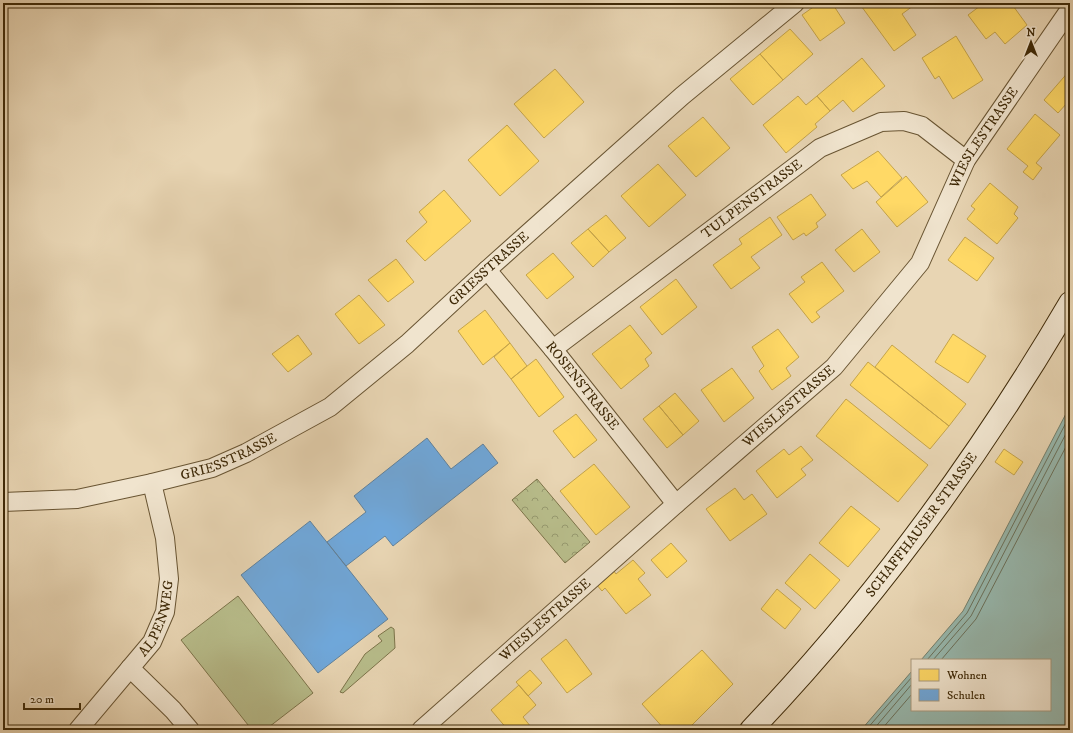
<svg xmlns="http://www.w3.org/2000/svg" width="1073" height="733" font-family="'IM FELL DW Pica',serif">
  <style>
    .green { fill: #b8bd8b; stroke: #7c744a }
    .forest { fill: url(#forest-crowns); stroke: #7c744a }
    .water { fill: #97b8ae; stroke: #747f6c }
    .homes { fill: #ffd966; stroke: #c5a44a }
    .schools { fill: #6fa8dc; stroke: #61829c }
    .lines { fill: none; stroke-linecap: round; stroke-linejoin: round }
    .shore { stroke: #6b715b; stroke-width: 1 }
    .minor-casing { stroke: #695533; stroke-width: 20 }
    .secondary-casing { stroke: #3f2a08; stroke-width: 24 }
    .minor { stroke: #f0e4ce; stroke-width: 18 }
    .secondary { stroke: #f0e4ce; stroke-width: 22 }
    .labels { text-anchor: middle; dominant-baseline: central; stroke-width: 4; stroke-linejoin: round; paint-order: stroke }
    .street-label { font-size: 14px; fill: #3f2a08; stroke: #f0e4ce }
  </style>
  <defs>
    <pattern id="forest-crowns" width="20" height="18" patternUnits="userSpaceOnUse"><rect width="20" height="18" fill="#b8bd8b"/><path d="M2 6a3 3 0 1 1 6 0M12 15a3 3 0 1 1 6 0" fill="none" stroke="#979a70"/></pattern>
  </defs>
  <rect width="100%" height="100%" fill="#e8d5b3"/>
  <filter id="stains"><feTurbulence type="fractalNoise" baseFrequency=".005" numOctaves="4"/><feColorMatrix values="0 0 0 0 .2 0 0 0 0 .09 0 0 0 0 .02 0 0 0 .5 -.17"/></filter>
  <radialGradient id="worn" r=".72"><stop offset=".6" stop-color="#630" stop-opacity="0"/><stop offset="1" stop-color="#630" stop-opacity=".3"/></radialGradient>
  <path class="green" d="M238 596 313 693 265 730H252L181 640Z
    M391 627 394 629 395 648 343 693 340 692 365 654 382 641 378 636Z"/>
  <path class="forest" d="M537 479 590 542 565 563 512 500Z"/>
  <path class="water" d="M1070 406V730H861L912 671V710H1050V660H921L963 611Z"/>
  <path class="homes" d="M819 3H832L845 23 820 41 802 15Z
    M859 3H917L902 14 916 35 894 51Z
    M984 3H1011L1027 25 1005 44 995 32 986 39 968 15Z
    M790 29 813 54 783 80 760 54Z
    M956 36 983 80 953 99 939 76 935 79 922 58Z
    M760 54 783 80 753 105 730 79Z
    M862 58 885 86 853 112 843 100 830 111 817 96Z
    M555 69 584 102 544 138 514 104Z
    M1070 70V105L1067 103 1058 113 1044 100Z
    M798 96 806 105 817 96 830 111 815 124 817 127 786 153 763 125Z
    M1035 114 1060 135 1036 163 1042 168 1033 180 1023 172 1028 166 1007 149Z
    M703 117 730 148 696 177 668 146Z
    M507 125 539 161 500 196 468 160Z
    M878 151 902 178 881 197 867 181 853 189 841 175Z
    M658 164 686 195 649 227 621 196Z
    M906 176 928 202 897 227 876 202Z
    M990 183 1018 207 1014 214 1018 218 997 244 967 219 975 209 971 206Z
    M444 190 471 221 425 261 406 241 427 222 419 212Z
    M811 194 826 215 816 223 818 227 806 236 804 233 793 240 777 217Z
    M606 215 626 238 609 252 588 229Z
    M770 217 782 235 751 257 760 268 731 289 713 265 742 244 739 239Z
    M588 229 609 252 593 267 571 243Z
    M862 229 880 252 854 272 835 250Z
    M965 237 994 258 977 281 948 260Z
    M553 253 574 277 547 299 526 275Z
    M396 259 414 282 388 302 368 280Z
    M822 262 844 291 816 312 820 317 812 323 789 294 805 282 801 277Z
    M676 279 697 307 662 335 640 307Z
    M359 295 385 325 359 344 335 314Z
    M485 310 510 343 483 365 458 331Z
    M630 325 652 353 645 359 649 366 621 389 592 354Z
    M778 329 799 357 786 368 791 376 772 390 759 371 764 366 752 347Z
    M953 334 986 356 968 383 935 362Z
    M298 335 312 354 288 372 272 354Z
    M510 343 527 366 511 379 494 357Z
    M892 345 966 404 949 426 875 367Z
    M536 359 564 397 539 417 511 379Z
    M868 362 949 426 930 449 850 385Z
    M732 368 754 398 724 422 701 390Z
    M675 393 699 421 683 435 659 406Z
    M846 399 928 465 898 502 816 436Z
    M659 406 683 435 667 448 643 419Z
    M576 414 597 440 574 458 553 431Z
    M801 446 813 460 801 469 806 475 777 498 756 471 784 449 789 455Z
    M1004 449 1023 462 1014 475 995 462Z
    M594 464 630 507 596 535 560 491Z
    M735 488 744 500 752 494 767 514 730 541 706 509Z
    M851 506 880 529 848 567 819 543Z
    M671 543 687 561 667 578 651 560Z
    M810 554 840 580 815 609 785 583Z
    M633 560 645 573 638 579 651 595 626 614 605 588 602 591 596 584 613 570 616 574Z
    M777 589 801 609 785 629 761 609Z
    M566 639 592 674 567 693 541 659Z
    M702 650 733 684 687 730H665L642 704Z
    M530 670 542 683 528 696 516 682Z
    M519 685 536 705 523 717 531 727 527 730H508L491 710Z"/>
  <path class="schools" d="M427 438 451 469 483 444 498 463 393 546 385 536 346 566 327 542 366 512 354 496Z
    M310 521 388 619 318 673 241 575Z"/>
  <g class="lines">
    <path class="shore" d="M927 660 967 613 1070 415
      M933 660 971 616 1070 426
      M941 660 976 619 1070 439
      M866 730 912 677
      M873 730 912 684
      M881 730 912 694"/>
    <defs>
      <g id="minor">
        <path id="s1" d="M487 270 553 349 676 504"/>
        <path id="s2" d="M553 349 820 148 881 122 904 121 922 126 966 160"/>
        <path id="s3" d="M3 502 77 499 152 483 212 468 246 453 330 407 407 344 487 270 682 96 795 3"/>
        <path d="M130 668 173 710 190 730"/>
        <path id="s4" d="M78 730 152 642 165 612 169 579 165 538 152 483"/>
        <path id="s5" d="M421 730 676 504 834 367 920 263 966 160 1070 9"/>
      </g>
      <g id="secondary">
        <path id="s6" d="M751 730C873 602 981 455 1070 303"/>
      </g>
    </defs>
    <use href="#minor" class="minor-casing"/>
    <use href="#secondary" class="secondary-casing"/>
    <use href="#minor" class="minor"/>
    <use href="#secondary" class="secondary"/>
  </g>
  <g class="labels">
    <g class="street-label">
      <text stroke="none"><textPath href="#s5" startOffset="826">WIESLESTRASSE</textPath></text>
      <text stroke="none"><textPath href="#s2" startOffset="249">TULPENSTRASSE</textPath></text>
      <text stroke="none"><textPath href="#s3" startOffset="556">GRIESSTRASSE</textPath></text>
      <text stroke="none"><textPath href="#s1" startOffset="150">ROSENSTRASSE</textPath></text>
      <text stroke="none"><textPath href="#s5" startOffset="490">WIESLESTRASSE</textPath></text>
      <text stroke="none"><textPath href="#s3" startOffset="232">GRIESSTRASSE</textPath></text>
      <text stroke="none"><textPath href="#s6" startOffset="267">SCHAFFHAUSER STRASSE</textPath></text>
      <text stroke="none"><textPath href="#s4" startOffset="139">ALPENWEG</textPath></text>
      <text stroke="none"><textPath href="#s5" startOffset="166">WIESLESTRASSE</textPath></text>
    </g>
  </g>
  <rect width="1073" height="733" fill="none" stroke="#e8d5b3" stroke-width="16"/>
  <rect x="4" y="4" width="1065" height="725" fill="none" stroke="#3f2a08" stroke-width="2"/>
  <rect x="8" y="8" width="1057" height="717" fill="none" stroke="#3f2a08"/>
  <rect x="911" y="659" width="140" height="52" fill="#f0e4ce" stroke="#a99a7f"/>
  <rect x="919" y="669" width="20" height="12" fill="#ffd966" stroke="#a99a7f"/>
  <text x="947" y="679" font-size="12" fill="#3f2a08">Wohnen</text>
  <rect x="919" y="689" width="20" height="12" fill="#6fa8dc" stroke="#a99a7f"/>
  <text x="947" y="699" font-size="12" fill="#3f2a08">Schulen</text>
  <g transform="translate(1031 42)" stroke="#f0e4ce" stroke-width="3" paint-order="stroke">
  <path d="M0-3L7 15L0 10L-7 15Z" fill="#3f2a08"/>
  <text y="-6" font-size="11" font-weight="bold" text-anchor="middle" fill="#3f2a08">N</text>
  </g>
  <path d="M24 703v6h56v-6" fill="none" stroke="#3f2a08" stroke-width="2"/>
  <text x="30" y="703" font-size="12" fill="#3f2a08" stroke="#f0e4ce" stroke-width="3" paint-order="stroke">20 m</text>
  <rect width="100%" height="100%" filter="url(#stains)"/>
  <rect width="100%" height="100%" fill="url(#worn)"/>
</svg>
